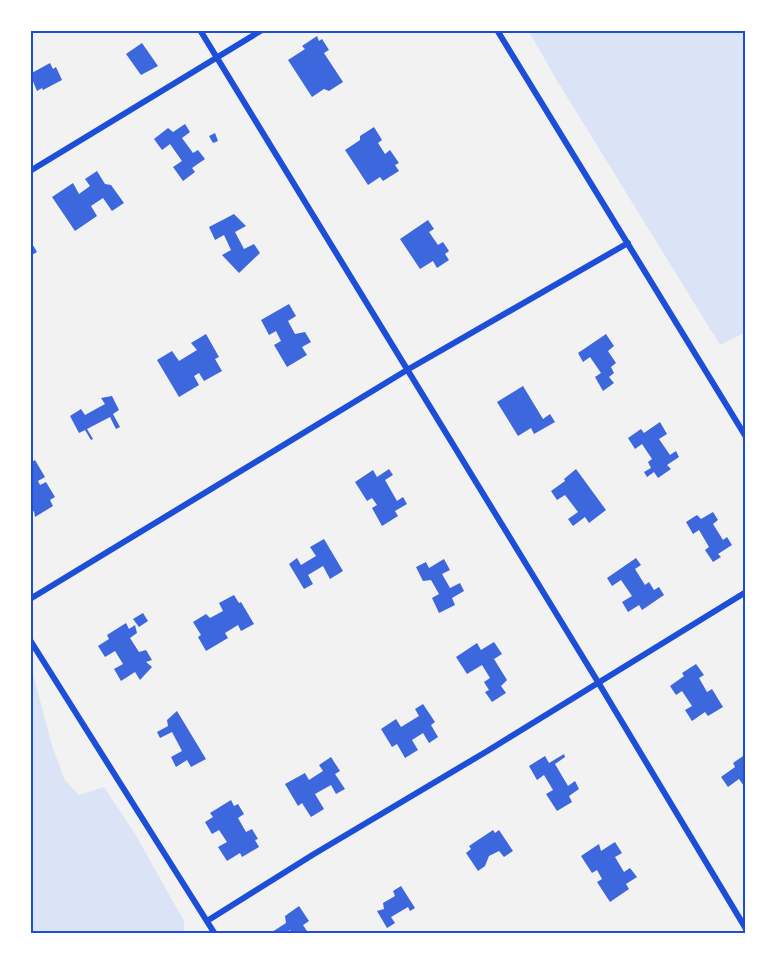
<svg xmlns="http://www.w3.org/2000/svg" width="776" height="964" font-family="Arial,sans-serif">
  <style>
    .green { fill: #dbe4f7 }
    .building { fill: #3d67dc }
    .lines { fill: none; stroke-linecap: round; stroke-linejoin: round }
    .minor { stroke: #1d4ed8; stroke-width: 6 }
    .neatline { fill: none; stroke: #1d4ed8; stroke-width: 2 }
  </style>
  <rect width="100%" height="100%" fill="#f2f2f2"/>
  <path class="green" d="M528 30H746V332L720 345 556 79Z
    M30 662 52 746 65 780 79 795 104 787 134 832 184 921V934H30Z"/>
  <path class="building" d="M317 36 319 41 322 39 329 50 324 53 343 82 329 91 324 89 312 97 288 60 305 49 302 46Z
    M142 43 158 66 141 75 126 54Z
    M50 63 53 69 56 67 62 80 43 90 42 88 37 91 30 74Z
    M185 124 190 132 182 138 193 153 198 150 205 159 192 168 195 172 183 181 173 167 182 161 170 144 162 150 154 139 168 128 173 132Z
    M374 127 382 140 378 143 385 154 390 150 399 163 395 165 399 171 383 181 380 177 368 185 345 150 360 140V136Z
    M215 133 218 141 213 143 209 136Z
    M97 171 105 184 111 185 124 203 112 211 103 198 91 206 97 216 75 231 52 197 73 183 79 194 90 186 85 179Z
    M234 214 246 226 235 232 244 249 254 244 260 253 239 273 222 255 231 250 224 235 215 240 209 227Z
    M428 220 434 229 429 232 438 245 443 242 449 251 445 254 449 260 437 268 433 261 420 269 400 239Z
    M30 240 37 252 30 256Z
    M289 304 296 316 288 321 295 334 305 332 311 342 302 347 307 355 287 367 274 345 281 341 276 331 269 335 261 320Z
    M206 334 219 357 215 359 222 371 204 381 199 373 194 376 199 385 179 397 157 360 172 351 179 361 197 350 191 343Z
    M606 334 614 346 608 351 616 363 611 367 614 373 609 377 614 383 603 391 595 377 601 373 590 357 583 362 578 353Z
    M523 386 543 419 550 414 555 422 534 434 531 428 518 436 497 402Z
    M112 396 119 410 113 414 120 427 116 429 110 417 87 429 93 439 91 440 85 430 79 433 70 416 81 409 85 415 105 404 101 398Z
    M660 422 667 434 659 439 670 455 676 451 679 457 667 465 671 469 658 478 654 472 647 477 644 472 651 468 648 462 652 459 642 444 635 449 628 438 641 429 644 433Z
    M35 460 45 477 38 481 40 485 46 482 55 497 50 500 53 506 35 517 34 511 30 514V463Z
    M389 469 393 475 385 480 397 501 403 497 407 504 395 511 398 516 382 526 372 508 377 505 372 498 367 501 355 482 373 470 377 477Z
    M576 469 606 510 589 523 585 517 573 526 568 519 578 512 565 495 557 500 551 491 565 481 564 479Z
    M713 512 718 520 713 524 723 540 727 537 732 545 718 554 721 557 713 562 705 550 709 547 699 530 693 534 686 522 697 515 701 519Z
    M324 539 343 571 330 579 323 566 308 575 313 584 304 589 289 564 297 558 301 565 316 556 310 547Z
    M636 558 641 565 635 569 645 585 649 582 654 590 659 587 664 595 642 610 639 605 628 612 622 602 632 596 621 580 612 586 607 578Z
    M444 559 450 570 442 574 450 588 460 583 464 591 452 598 455 605 439 613 432 598 439 594 431 580 423 581 416 567 426 562 429 568Z
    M234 595 239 603 241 602 254 624 241 631 238 625 225 633 228 638 206 651 198 637 201 635 193 622 206 614 210 618 223 611 219 603Z
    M143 613 148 621 139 627 133 619Z
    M126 623 129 629 135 625 137 633 130 638 139 652 146 650 152 660 146 662 152 667 140 680 135 672 121 681 114 669 123 664 115 651 105 657 98 646 109 639 107 635Z
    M494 642 502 654 494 659 507 680 501 686 506 693 492 702 485 692 489 690 484 682 490 678 482 665 467 674 456 657 477 643 481 650Z
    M696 664 704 675 699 678 707 692 712 689 723 707 708 716 705 712 692 721 685 710 692 706 682 691 676 695 670 686 684 676 682 673Z
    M423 704 435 722 431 725 438 737 429 743 423 733 412 740 418 750 405 758 397 744 392 747 381 729 396 719 401 727 419 716 415 709Z
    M177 711 206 759 191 767 187 760 176 767 171 757 182 751 172 732 160 738 157 732 168 726 167 720Z
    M564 754 565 757 555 764 568 786 575 781 579 789 569 796 572 802 557 811 546 794 553 790 544 775 537 780 529 766 545 756 549 763Z
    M746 754V789L739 779 728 787 721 777 735 767 733 763Z
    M331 757 340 771 335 774 345 789 336 794 331 785 315 794 324 809 311 817 302 803 298 806 285 784 305 773 309 780 323 771 319 765Z
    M231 800 234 806 238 804 244 814 238 818 246 832 252 829 258 839 255 840 259 847 242 857 240 853 227 861 218 847 227 842 219 830 212 834 205 822 213 817 210 813Z
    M493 830 495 833 499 830 513 851 504 857 499 851 489 856 485 866 478 871 466 853 471 849 469 846Z
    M615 842 622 853 615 857 624 872 630 868 637 877 626 884 629 889 610 902 597 882 602 879 597 870 592 873 581 856 599 844 601 851Z
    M401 886 415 908 410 911 408 907 391 917 395 923 387 928 377 911 384 909 383 903 395 896 393 891Z
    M299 906 309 921 303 925 309 934H292L290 930 284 934H273L272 932 286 923 285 916Z"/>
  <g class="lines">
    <path class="minor" d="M200 30 598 682 746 929
      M497 30 746 437
      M30 171 262 30
      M30 599 407 370 628 243
      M30 640 215 934
      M207 921 314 854 489 750 746 592"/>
  </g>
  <rect width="776" height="964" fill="none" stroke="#ffffff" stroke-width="63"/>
  <rect x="32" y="32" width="712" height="900" class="neatline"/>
</svg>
